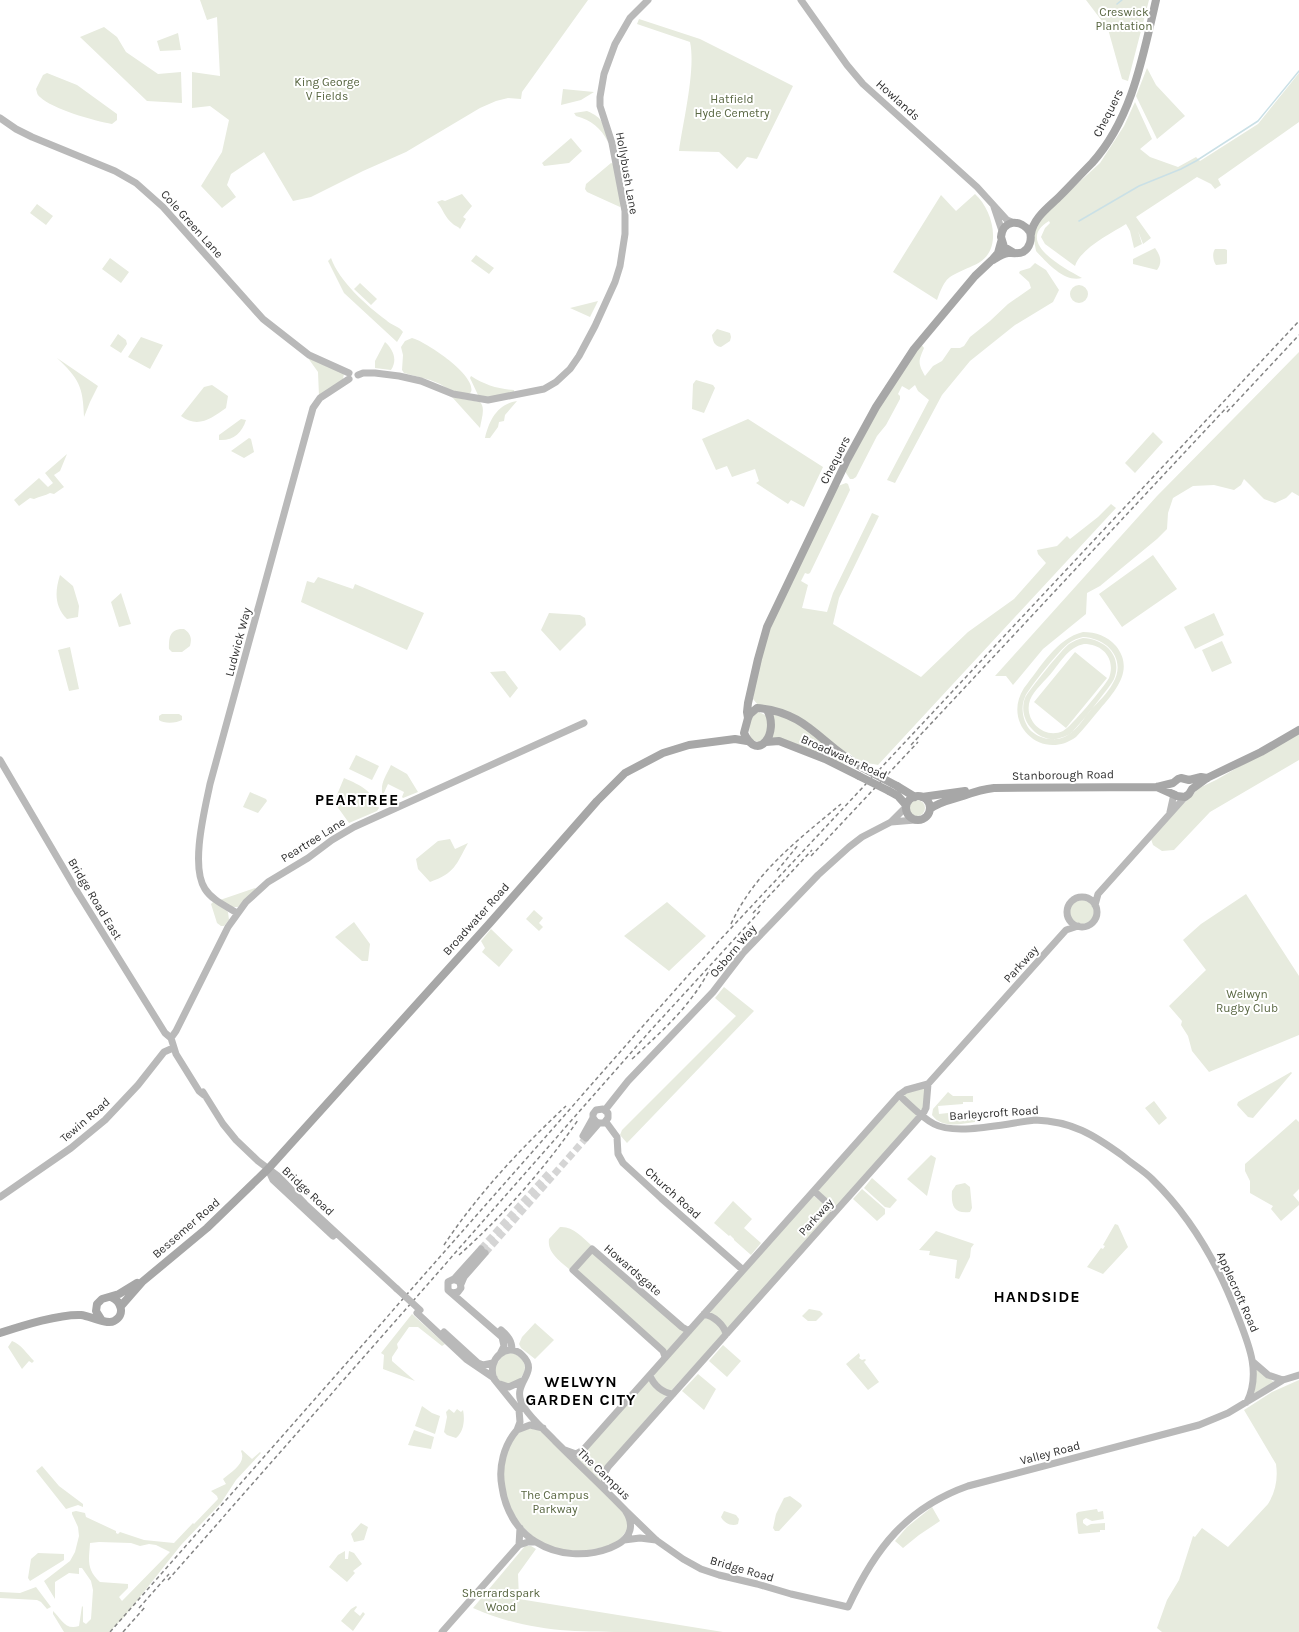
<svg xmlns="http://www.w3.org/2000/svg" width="1299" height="1632" font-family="Karla,sans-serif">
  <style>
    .green { fill: #e7ebde; fill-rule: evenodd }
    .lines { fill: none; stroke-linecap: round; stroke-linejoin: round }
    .stream { stroke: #cae0e6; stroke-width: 1.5 }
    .secondary-tunnel { stroke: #d5d5d5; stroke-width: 7; stroke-dasharray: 7 3.5; stroke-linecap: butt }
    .secondary { stroke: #b9b9b9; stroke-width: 7 }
    .primary { stroke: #a7a7a7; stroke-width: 8 }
    .rail { stroke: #848484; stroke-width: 1.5; stroke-dasharray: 4 3; stroke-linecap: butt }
    .secondary-bridge { stroke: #b9b9b9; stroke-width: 7 }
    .primary-bridge { stroke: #a7a7a7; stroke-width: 8 }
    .labels { text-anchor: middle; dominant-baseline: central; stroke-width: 4; stroke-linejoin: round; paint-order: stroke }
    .park-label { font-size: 12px; fill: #586641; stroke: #fff }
    .street-label { font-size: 12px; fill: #2f2f2f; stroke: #fff }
    .district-label { font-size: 16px; font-weight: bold; letter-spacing: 1px; fill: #000; stroke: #fff }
  </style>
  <rect width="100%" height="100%" fill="#fff"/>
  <path class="green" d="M200 0H588L522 92 521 99 508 98 496 101 480 108 406 152 363 171 311 197 293 201 264 152 231 174 227 185 236 197 222 208 201 186 222 152 229 120 210 106 192 108V72L220 76 217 17 207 20Z
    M1086 0H1149L1128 81 1122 79 1108 29Z
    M639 19 700 39 793 86 757 159 747 157 737 169 719 152 679 151C683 122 696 69 690 42L637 24Z
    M104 27 117 37 126 52 158 74 181 72 182 103 147 101 80 37Z
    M178 33 181 50 160 51 157 41Z
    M1147 68 1156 85 1185 116 1157 139 1136 96Z
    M47 73 77 85 117 114V120L112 124C95 121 52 109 40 97 37 95 37 92 36 89L43 75Z
    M1299 73V122L1218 179 1221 185 1215 189 1211 184 1197 177 1136 217 1151 238 1143 244 1138 231 1142 244 1134 248 1130 231 1126 224C1110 234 1081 248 1075 266L1045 244 1041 237 1045 228 1050 223 1049 221C1014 242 1064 268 1082 278 1065 283 1047 263 1036 251L1033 234 1035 227 1052 207 1100 163 1124 126 1135 102 1152 139 1140 149 1150 157 1178 167 1196 157 1200 161 1258 124Z
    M563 89 594 92 581 100 561 105Z
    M587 111C604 118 604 125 608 142 601 128 591 120 576 116L574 113Z
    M571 138 582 151 569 163 544 166 542 163Z
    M611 163 614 164 621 206 620 207 587 192 585 189 586 184Z
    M462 194 472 206 463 217 466 219 460 229C458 226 455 226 453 224 445 218 443 209 437 202L442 200 445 201Z
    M975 194C992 209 1003 247 980 262 973 267 950 274 946 281 942 286 939 294 937 300L893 272 941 195 956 211Z
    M37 204 53 216 46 225 30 213Z
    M1155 248C1160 255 1163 262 1157 270L1133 264V259Z
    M1215 249H1225L1227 250V263L1226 264 1216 265C1213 261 1212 253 1215 249Z
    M476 255 494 268 489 274 471 261Z
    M110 258 129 272 121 283 102 269Z
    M331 258C339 281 367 306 386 320 391 325 399 326 403 332L397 342 344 293 328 261Z
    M1035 263 1046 270 1059 290 1053 302 1015 325 970 361 942 395 895 483 887 480 929 400 918 391 915 385 909 390 902 386 898 394 900 396V399L886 425 877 436 856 477 853 479H850L846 473V470L879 408 921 344 924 348C918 362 918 363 925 376L933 366 942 361 951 348H960L964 346 970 337 990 321 1008 304 1031 288 1029 282 1019 273 1020 271 1030 268Z
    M360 283 377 299 371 305 354 289Z
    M1070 294a9 9 0 1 1 18 0a9 9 0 1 1-18 0Z
    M598 301 590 317 570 308Z
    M717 329 730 333 731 337 730 341 721 347C714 346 713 341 712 335Z
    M118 334 126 340 127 344 121 353 110 346Z
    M141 337 163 345 150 369 128 357Z
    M412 338C427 342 477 376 471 392L468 395 453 392 440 384 430 380 404 373 402 370 403 355 401 347 405 341Z
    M385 342C393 349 398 360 391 370L375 368V361Z
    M1299 352V496L1292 492 1286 498 1275 503 1264 499 1244 479 1241 485 1234 490 1214 485 1193 486 1173 498 1168 513 1167 529 1157 539 1100 586 1087 593 1086 614 1043 649 1013 685 1006 676H995L1157 496Z
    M57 358 98 386 90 402 84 417C83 386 79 379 57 358Z
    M308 358 344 373 343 380 319 396 318 372Z
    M471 376C485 385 498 389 514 390V394L488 397 478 395 470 378Z
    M696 380 713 385 715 388 704 413 692 409 693 384Z
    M212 385 228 396 226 408C212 418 198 429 181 416L204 387Z
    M452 397 480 402C486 408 481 420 480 428Z
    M517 401 505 415 504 421 499 422 498 427 490 438H485C489 421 497 404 517 401Z
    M241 419 246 420C242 433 233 441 219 440V435Z
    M748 419 823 467 804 507 791 500 788 504 756 483 759 481 755 469 732 477 727 466 716 470 702 439Z
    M1153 432 1163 442 1135 473 1125 463Z
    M249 438 251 439 254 452 244 458 231 451Z
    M67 454 60 471 54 475 64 487 54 494 50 493C45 496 40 496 34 499L30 498 19 506 14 500 39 478 48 487 53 483 45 473Z
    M846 483 848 484 850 490 810 573 808 574 805 573 801 581 808 585 802 608 827 612 833 593 872 513 879 516 839 598 833 624 921 677 968 632 1014 599 1046 563 1038 554 1037 550 1057 546 1067 536 1070 539 1098 517 1111 504 1116 508 878 765C867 763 855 761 848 752L845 755 809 723 758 705 753 699 761 646 838 486Z
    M1153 555 1177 589 1122 627 1099 594Z
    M60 575 73 586 79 606 78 617 67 619C54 606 55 591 60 575Z
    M318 577 353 589 355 584 424 613 407 650 301 602 307 581 314 583Z
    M121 593 131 624 119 627 111 602Z
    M549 613 580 615 585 618 586 625 560 651 541 630Z
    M1214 613 1224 635 1195 649 1184 627Z
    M180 629H184C191 634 192 638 190 646L182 652H172L169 649C169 639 169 631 180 629Z
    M1083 632C1096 632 1107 636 1116 646 1135 670 1115 691 1100 709 1092 718 1085 728 1076 737 1042 762 1001 724 1024 688 1040 668 1057 638 1083 632ZM1083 637C1107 638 1127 659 1113 683 1108 693 1098 702 1090 711 1081 722 1072 738 1056 739 1047 740 1038 737 1031 731 1023 722 1020 708 1025 697 1028 689 1062 647 1069 643 1073 640 1078 638 1083 637Z
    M1083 638C1105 639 1123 656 1114 679 1111 686 1077 728 1071 733 1067 736 1061 738 1056 739 1047 740 1038 736 1032 729 1024 721 1021 709 1025 698 1028 691 1063 648 1069 644 1074 641 1078 639 1083 638ZM1084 644C1103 644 1116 659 1109 678 1104 687 1071 727 1063 731 1044 740 1023 720 1030 700 1034 690 1046 680 1053 671 1062 660 1069 647 1084 644Z
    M1222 641 1232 663 1212 672 1202 650Z
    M70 647 79 689 69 691 58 650Z
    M1075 652 1107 678 1066 728 1034 702Z
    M505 671 518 688 510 698 490 672Z
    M759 712 767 716V735L759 742 752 740C747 732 749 715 759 712Z
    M162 714H179L182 716V720C177 723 164 724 159 720V716Z
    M772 714 796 721 845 760 843 763 846 765 771 739Z
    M1299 732V760L1210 812 1174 850 1162 851 1153 845 1151 839 1176 810 1193 795 1197 789 1216 780Z
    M356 755 379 766 372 780 349 769Z
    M391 765 407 774 418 792 403 798 402 797 404 792 388 784 383 795 399 802 392 805 385 802C378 786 384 780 391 765Z
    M344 778C362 786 370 789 379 808L377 811 349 823 334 802Z
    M250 792 266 799 267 801 258 813 243 807Z
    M909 808a8 8 0 1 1 16 0a8 8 0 1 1-16 0Z
    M450 839 455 849 468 843C456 865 455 873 430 882L418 869 416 859 438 841Z
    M255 888 256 889 238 907H232L220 900Z
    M1246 894 1299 976V1035L1209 1072 1192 1051 1188 1036 1181 1025 1182 1021 1169 1006 1206 970 1183 940 1201 924Z
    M1070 912a12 12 0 1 1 24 0a12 12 0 1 1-24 0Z
    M214 901 228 912 229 920 224 926H221L217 923 211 904Z
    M667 902 706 936 669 971 624 936Z
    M534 910 543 918 539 923 543 927 539 931 526 919Z
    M354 922 370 944 368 961H362L335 937Z
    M491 929 513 950 499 967 482 952 485 948 481 941Z
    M724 987 754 1011 627 1143 620 1135 622 1130 736 1016 715 998Z
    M1291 1072 1292 1073 1253 1118 1248 1117 1237 1105 1238 1102Z
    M925 1088 924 1108 920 1110 906 1099 904 1095 905 1093Z
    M948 1092 953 1096H973V1102H963V1104L938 1106 939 1114 948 1113 949 1120 963 1119V1111L964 1120 975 1119V1122C961 1124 942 1129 932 1115L933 1109Z
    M901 1100 917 1115 838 1205 836 1206 818 1191 819 1188 896 1101Z
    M1154 1101 1167 1118 1159 1125 1145 1108Z
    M1296 1119 1299 1122V1189L1293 1195 1299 1202V1205L1281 1221 1271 1209 1273 1206 1250 1193V1181L1245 1171V1164Z
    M931 1155 936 1158 927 1196 907 1179Z
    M872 1178 897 1200 890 1208 885 1207 864 1188Z
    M965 1183 970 1187 972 1208 970 1212C954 1214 951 1206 952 1191L956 1185Z
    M862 1189 885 1209V1214L877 1221 853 1199Z
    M812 1196H814L831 1210V1213L728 1330 708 1312Z
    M733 1201 752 1219 744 1228 761 1243 751 1255 734 1240V1239L730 1235 729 1236 714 1223Z
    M1115 1224 1118 1225 1128 1247 1103 1274 1087 1267 1101 1248 1103 1249 1105 1246 1103 1245Z
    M560 1227C573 1226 582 1237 591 1245L570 1270C560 1261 547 1253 549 1239Z
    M936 1231 974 1244 971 1248 970 1257 959 1279 955 1278 957 1260 929 1255 930 1251 919 1250Z
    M591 1252 686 1332 666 1353 578 1273 577 1269Z
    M809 1309 820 1311 823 1314 816 1321H808L802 1316Z
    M412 1314 445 1344 442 1346 418 1327H409L397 1344 398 1348 392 1357V1361L415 1381 383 1369 384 1355 381 1353Z
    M708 1317 722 1328 723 1334 670 1392 655 1381 654 1374 703 1319Z
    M535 1323 554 1340 535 1359 521 1348 519 1344 522 1337Z
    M12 1341C21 1344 27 1354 34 1361L32 1363 29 1361 22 1369 8 1347Z
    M723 1345 741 1361 727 1377 709 1361Z
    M509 1353 516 1354C519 1357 523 1360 524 1363 530 1379 504 1392 496 1377 495 1374 494 1370 494 1368L503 1355Z
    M859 1353 860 1356 859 1358 862 1360 865 1359 866 1360 864 1362 879 1382 868 1390 846 1364Z
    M1255 1369H1257L1274 1382 1253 1394Z
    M698 1374 716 1389 704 1410 682 1391Z
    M649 1379 667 1395 605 1467 601 1482 575 1456Z
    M1299 1380V1632H1162L1157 1628 1167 1600 1179 1580 1193 1536 1195 1537 1202 1528 1228 1547 1268 1504C1276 1491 1278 1478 1276 1464L1244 1410 1272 1392Z
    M422 1406 432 1413 440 1416 435 1434 415 1426Z
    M449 1409 454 1413 457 1409 461 1412 463 1410C465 1419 464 1432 456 1438L447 1435 444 1432 447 1417 446 1412Z
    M527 1428 538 1430 541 1431 600 1488 626 1516 628 1528C619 1543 612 1546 594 1549 581 1552 564 1552 551 1547 514 1532 492 1485 509 1448 511 1444 513 1438 516 1435 519 1432 523 1430 527 1428Z
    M414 1430 434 1437 431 1449 408 1445Z
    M242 1450 252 1459 260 1452 261 1453 236 1480 221 1503 181 1545 124 1617 109 1632H64L53 1614V1611C61 1618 65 1631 79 1626L82 1606 83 1607V1622L86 1624 91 1619 93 1590 91 1581 82 1568H79V1574L69 1573 55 1582V1599L44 1581 70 1561 75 1552 79 1536 78 1527 72 1514V1512L76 1511 85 1513 86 1517 116 1531V1533L118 1534 120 1532 144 1540 174 1543 193 1523 194 1524 218 1499 217 1496 211 1491 226 1484 223 1479C231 1472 247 1463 241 1451ZM99 1542 131 1543 140 1546 149 1544 156 1545 170 1552 122 1601 119 1597 128 1588V1584L100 1582C86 1569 89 1560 90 1543Z
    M42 1466 59 1486 83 1504V1507L78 1505 66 1509 36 1471Z
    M790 1496 801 1504 802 1506 779 1531H775L773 1528 776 1514 784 1498Z
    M932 1507 940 1521 919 1535 903 1548 895 1541 907 1527Z
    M1097 1509 1098 1512 1103 1511 1104 1519 1092 1521 1086 1518 1083 1520V1523L1087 1526 1091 1524 1105 1523V1530H1100V1532L1079 1534 1078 1533 1076 1514 1078 1512Z
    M724 1511 736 1515 739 1519 738 1524C732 1527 724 1523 721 1517Z
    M361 1523 368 1527 364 1540 354 1542 351 1534Z
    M525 1546H531L536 1549 518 1574 519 1599 723 1632C692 1632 662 1632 631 1632 573 1632 528 1632 473 1608Z
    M345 1551V1559H348L349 1551 354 1553 362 1564 353 1571 355 1573 347 1582 329 1567 338 1555Z
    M38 1553 64 1554V1560L30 1581 28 1578 31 1559Z
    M36 1587 51 1607 47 1609 41 1602 37 1600 0 1598V1592L20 1593Z
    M356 1606 357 1607 354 1611 360 1616 363 1612 365 1614 353 1631 341 1621 351 1609Z"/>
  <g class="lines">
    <path class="stream" d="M1117 4 1122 0
      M1079 221 1139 186 1181 169 1196 161 1258 121 1299 71"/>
    <path class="secondary-tunnel" d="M481 1249 550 1172
      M485 1253 586 1138"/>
    <path class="secondary" d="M801 0 847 65 863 84 977 187 1007 220 1012 222
      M0 118 16 129 32 137 115 171 136 183 163 207 263 319 309 355 349 373
      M994 207 1002 231
      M358 375 363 373H375L399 376 421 381 453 394 488 400 544 389 556 382 570 369 579 356 595 326 615 282 620 266 625 234V211L612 143 600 106V97L604 74 615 44 630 18 648 0
      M0 760 78 893 165 1033 171 1038 176 1054 199 1091 204 1095
      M1170 812 1174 794
      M891 822 915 820
      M1067 912a15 15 0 1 1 30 0a15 15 0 1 1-30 0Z
      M1095 905 1098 894 1185 797
      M237 913C226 906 212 900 205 889 190 866 205 809 210 784L313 408 320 398 349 379
      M171 1038 176 1031 228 927 246 902 268 882 308 858 332 840 354 827 584 723
      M203 1092 223 1124 236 1140 258 1161 278 1176 305 1204 397 1289
      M899 1095C910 1105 921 1117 934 1124 956 1136 1009 1123 1035 1120 1072 1121 1094 1135 1123 1156 1132 1164 1143 1170 1152 1179 1191 1217 1219 1266 1238 1317 1249 1345 1261 1373 1247 1402
      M605 1110 628 1081 713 992 743 953 818 875 849 847 862 837 891 822 906 807
      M606 1122 617 1137 618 1154 623 1163 661 1198 743 1270
      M583 1136 593 1118V1114L596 1110 603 1109 608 1113V1118L604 1123H597L593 1118
      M586 1138 599 1123
      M268 1169 273 1180 333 1236
      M814 1191 836 1211
      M0 1197 71 1148 105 1120 138 1085 164 1052 173 1048
      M454 1279 481 1249
      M461 1284 464 1277 485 1253
      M452 1293 458 1292 461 1288 460 1282 454 1279 448 1282V1290L502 1337 504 1346 500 1354
      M417 1313 466 1359 494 1378
      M704 1314C714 1316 724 1325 726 1334
      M501 1330C508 1336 512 1341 512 1350
      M444 1332 478 1363 483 1365 493 1363
      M665 1357 663 1351 573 1270 592 1249 682 1327 689 1331
      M1253 1362 1268 1375 1283 1380
      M650 1375C653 1385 663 1393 673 1394
      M500 1384 509 1387 522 1381
      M517 1430 520 1422 519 1410 494 1379C486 1359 508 1341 522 1355 542 1374 508 1383 524 1407 532 1420 545 1430 555 1441 578 1464 602 1486 625 1510 629 1516 632 1522 630 1530 627 1540 619 1544 610 1548 587 1557 558 1556 536 1542 517 1531 505 1509 502 1487 498 1467 504 1445 517 1430L530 1425 543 1428
      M565 1450 576 1454 583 1450 899 1095 906 1090 928 1084 1066 930 1078 926
      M605 1489 604 1474 608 1467 924 1112 926 1108 928 1084
      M625 1510 656 1540 683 1559 701 1569 719 1575 757 1584 791 1594 848 1607C875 1549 906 1508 968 1486L1199 1425 1228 1413 1283 1380 1299 1375
      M624 1540 640 1538 656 1540
      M519 1545 520 1528
      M442 1632 519 1545 528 1542H536"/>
    <path class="primary" d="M1031 234C1033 218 1049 207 1060 196 1071 185 1081 174 1092 163 1132 119 1143 56 1156 0
      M993 260C998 257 1002 254 1008 253 1012 253 1019 254 1023 252 1030 248 1032 239 1030 232 1021 219 1003 219 1001 237L1004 247 1014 253
      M767 710C780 732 758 764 744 733L748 718 750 714 757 708C809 712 822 747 863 768
      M748 718 747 712 748 703 758 659 767 627 847 460 876 407 914 349 975 276 992 260 998 253 1001 242
      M766 742 779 741 825 759 859 776
      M897 786 915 797
      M1157 787 1177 796 1185 797 1189 794 1192 789 1207 778 1261 752 1299 730
      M889 791 898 796 906 805
      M906 808a12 12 0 1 1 24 0a12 12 0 1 1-24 0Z
      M922 797 965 791
      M930 809C940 801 951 800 963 796 974 792 983 789 994 788L1157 787 1173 783 1178 779 1181 778 1189 780 1201 777 1207 778
      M121 1306 142 1282 207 1228 268 1169 489 924 597 801 625 773 663 753 689 745 735 739 747 741
      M101 1319 96 1311 97 1304 102 1299 119 1294 137 1283
      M0 1333C22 1326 59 1314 81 1315 90 1316 107 1325 114 1321 126 1315 121 1301 111 1297"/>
    <path class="rail" d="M1227 412 1299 335
      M911 745 1228 406
      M811 856 918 742
      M777 871 799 844
      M753 913 812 850
      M731 924C755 872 798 840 841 804
      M632 1059C663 1030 690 1007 710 969
      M444 1245C478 1194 521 1148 566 1106
      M459 1255C503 1216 545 1168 578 1120
      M168 1580 650 1031 761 910
      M139 1608 169 1574
      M110 1632 643 1026 719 941 1299 321
      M123 1632 146 1606"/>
    <path class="secondary-bridge" d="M397 1289 420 1310"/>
    <path class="primary-bridge" d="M863 768 897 786
      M859 776 889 791"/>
  </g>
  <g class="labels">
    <g class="park-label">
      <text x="1124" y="12">Creswick<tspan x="1124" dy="14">Plantation</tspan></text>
      <text x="327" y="82">King George<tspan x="327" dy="14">V Fields</tspan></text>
      <text x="732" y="99">Hatfield<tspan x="732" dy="14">Hyde Cemetry</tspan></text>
      <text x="1247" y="994">Welwyn<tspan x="1247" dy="14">Rugby Club</tspan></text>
      <text x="555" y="1495">The Campus<tspan x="555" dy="14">Parkway</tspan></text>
      <text x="501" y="1593">Sherrardspark<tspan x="501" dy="14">Wood</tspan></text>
    </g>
    <g class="street-label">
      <text transform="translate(898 100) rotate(42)">Howlands</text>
      <text transform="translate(1108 113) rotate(-63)">Chequers</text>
      <text transform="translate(627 173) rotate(80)">Hollybush Lane</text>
      <text transform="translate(192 224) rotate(48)">Cole Green Lane</text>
      <text transform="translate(835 460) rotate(-63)">Chequers</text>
      <text transform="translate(238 642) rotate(-75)">Ludwick Way</text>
      <text transform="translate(844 757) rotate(24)">Broadwater Road</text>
      <text transform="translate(1063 775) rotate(-1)">Stanborough Road</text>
      <text transform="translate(313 840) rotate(-32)">Peartree Lane</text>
      <text transform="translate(95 899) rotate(59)">Bridge Road East</text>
      <text transform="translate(476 919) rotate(-48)">Broadwater Road</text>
      <text transform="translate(733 951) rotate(-50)">Osborn Way</text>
      <text transform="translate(1021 964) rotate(-48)">Parkway</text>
      <text transform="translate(994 1113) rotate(-4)">Barleycroft Road</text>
      <text transform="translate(85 1120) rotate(-41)">Tewin Road</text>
      <text transform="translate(308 1191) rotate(43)">Bridge Road</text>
      <text transform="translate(673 1193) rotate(42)">Church Road</text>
      <text transform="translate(816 1217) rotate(-48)">Parkway</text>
      <text transform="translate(186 1228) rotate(-41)">Bessemer Road</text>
      <text transform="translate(633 1270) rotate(41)">Howardsgate</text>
      <text transform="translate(1238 1292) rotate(66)">Applecroft Road</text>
      <text transform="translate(1050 1453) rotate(-15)">Valley Road</text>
      <text transform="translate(604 1474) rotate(44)">The Campus</text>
      <text transform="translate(742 1569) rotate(16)">Bridge Road</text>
    </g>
    <g class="district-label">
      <text x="357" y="799">PEARTREE</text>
      <text x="1037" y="1296">HANDSIDE</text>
      <text x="581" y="1381">WELWYN<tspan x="581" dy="18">GARDEN CITY</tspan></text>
    </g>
  </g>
</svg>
